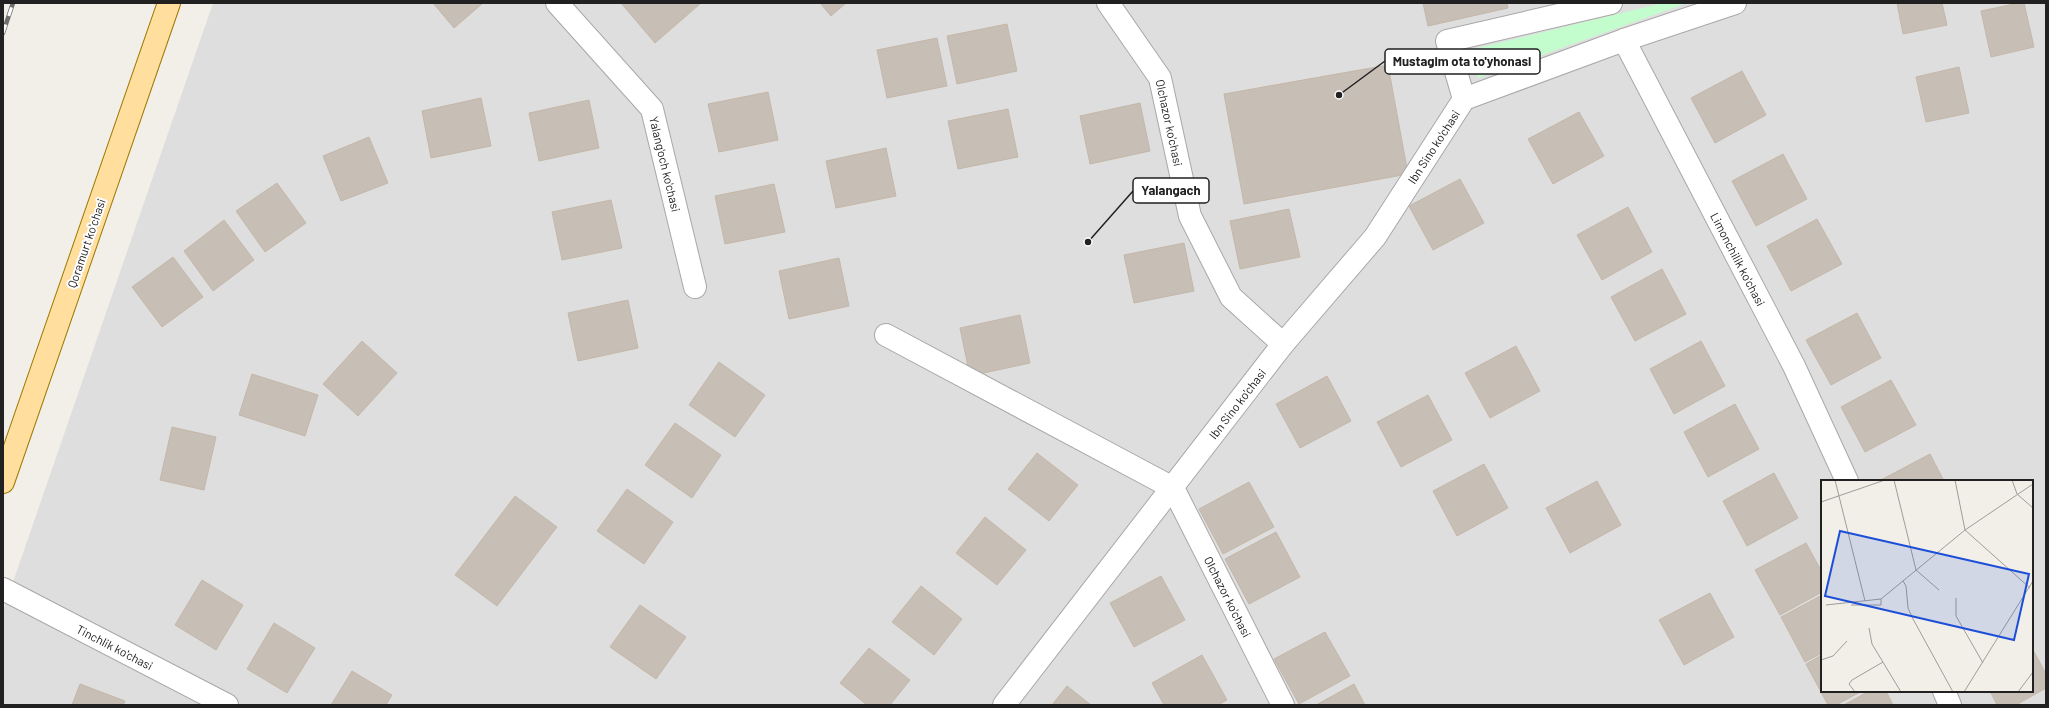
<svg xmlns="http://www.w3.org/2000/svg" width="2049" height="708" font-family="Barlow,sans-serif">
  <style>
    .residential { fill: #dfdede; fill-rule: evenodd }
    .park { fill: #c3fccd }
    .building { fill: #c7beb6; stroke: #c4b7a8 }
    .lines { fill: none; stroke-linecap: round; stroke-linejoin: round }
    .minor-casing { stroke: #a8a8a8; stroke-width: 24 }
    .major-casing { stroke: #9d7800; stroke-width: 24 }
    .minor { stroke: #fff; stroke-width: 22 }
    .major { stroke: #ffde9e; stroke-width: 22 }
    .rail-casing { stroke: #6f6f6f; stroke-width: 4.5 }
    .rail { stroke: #fff; stroke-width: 3; stroke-dasharray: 9; stroke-linecap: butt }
    .labels { text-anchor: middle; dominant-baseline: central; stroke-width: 4; stroke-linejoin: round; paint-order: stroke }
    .street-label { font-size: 12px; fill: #212121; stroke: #fff }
    .inset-road { fill: none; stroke: #9e9d98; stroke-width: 1 }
    .view { fill: #1d4ed8; fill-opacity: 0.15; stroke: #1d4ed8; stroke-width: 2 }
    .inset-edge { fill: none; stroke: #212121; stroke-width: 2 }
    .leader { fill: none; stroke: #212121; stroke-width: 1.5 }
    .callout-dot { fill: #212121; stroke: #fff; stroke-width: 1.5 }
    .callout { fill: #fff; stroke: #212121; stroke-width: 1.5 }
    .callout-label { font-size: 13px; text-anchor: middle; font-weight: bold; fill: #212121 }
  </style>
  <rect width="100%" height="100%" fill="#f1efe7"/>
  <path class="residential" d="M213 3H2046V705H3V611ZM1822 481H2032V691H1822Z"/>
  <path class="park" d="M1663 3H1687L1478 78 1469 50Z"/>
  <path class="building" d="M433 3H483L454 28Z
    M621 3H701L655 43Z
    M820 3H846L831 16Z
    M1423 3H1507L1508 8 1428 26Z
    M1897 3H1942L1947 25 1903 34Z
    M2019 3H2024L2034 47 1991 57 1981 11Z
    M1007 24 1017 71 957 84 947 36Z
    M937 38 947 86 887 98 877 50Z
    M1388 65 1408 174 1244 204 1224 94Z
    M1959 67 1969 113 1926 122 1916 77Z
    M1742 71 1766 115 1715 143 1691 98Z
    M768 92 778 140 719 152 708 104Z
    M481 98 491 146 431 158 422 111Z
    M589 100 599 148 539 161 529 113Z
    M1140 103 1150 151 1090 164 1080 116Z
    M1008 109 1018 157 958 169 948 121Z
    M1579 112 1604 156 1553 184 1528 139Z
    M369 137 388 183 341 201 323 156Z
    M886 148 896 196 836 208 826 161Z
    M1783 154 1807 199 1756 226 1732 181Z
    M1460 179 1484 223 1433 250 1409 206Z
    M277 183 306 223 265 252 236 211Z
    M774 184 785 232 725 244 715 196Z
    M611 200 622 248 562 260 552 212Z
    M1628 207 1652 252 1602 280 1577 235Z
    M1289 209 1300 257 1240 269 1230 221Z
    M1817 219 1842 264 1791 291 1767 246Z
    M224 220 254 260 213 291 184 251Z
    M1184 243 1194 291 1134 303 1124 255Z
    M173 257 203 297 162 327 132 287Z
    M839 258 849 306 789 319 779 271Z
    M1662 269 1686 314 1635 341 1611 297Z
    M628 300 638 348 578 361 568 313Z
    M1857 313 1881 358 1831 385 1806 340Z
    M1020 315 1030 363 970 376 960 328Z
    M362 341 397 373 358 416 323 384Z
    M1701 341 1725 386 1674 414 1650 369Z
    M1516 346 1540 391 1490 418 1465 373Z
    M719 362 765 395 735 437 689 405Z
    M252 374 318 395 305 436 239 415Z
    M1327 376 1351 421 1300 448 1276 404Z
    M1891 380 1916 425 1865 452 1841 407Z
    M1428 395 1452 440 1401 467 1377 422Z
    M1735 404 1759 449 1708 477 1684 432Z
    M675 423 721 455 692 498 645 465Z
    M172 427 216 437 204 490 160 480Z
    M1037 453 1078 485 1049 521 1008 489Z
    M1930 454 1944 481H1879Z
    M1484 464 1508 508 1457 536 1433 491Z
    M1774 473 1798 518 1747 546 1723 501Z
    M1597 481 1621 525 1570 553 1546 508Z
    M1249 482 1274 527 1223 554 1199 509Z
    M627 489 673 522 644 564 597 531Z
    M515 496 557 527 497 606 455 575Z
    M985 517 1026 550 997 585 956 553Z
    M1276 532 1300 577 1249 604 1225 559Z
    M1806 543 1822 572V592L1780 615 1755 570Z
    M1161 576 1185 620 1134 647 1110 603Z
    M202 580 243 605 216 650 175 625Z
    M921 586 962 619 934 655 892 622Z
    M1710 593 1734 637 1684 665 1659 620Z
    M1822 595V653L1805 662 1781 617Z
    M640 605 686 637 656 679 610 647Z
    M274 623 315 648 287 693 247 669Z
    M1325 632 1350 676 1299 704 1274 659Z
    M869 648 910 680 890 705H867L840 683Z
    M2032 648 2046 674V688L2016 705H1997L1990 691H2032Z
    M1202 655 1227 700 1218 705H1164L1152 683Z
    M1822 655V691H1862L1836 705H1828L1806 664Z
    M352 671 392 695 386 705H331Z
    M80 684 125 701 123 705H72Z
    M1354 684 1365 705H1316Z
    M1067 686 1091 705H1052Z
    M1869 691H1886L1893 705H1844Z"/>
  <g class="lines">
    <defs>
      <g id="minor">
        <path id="s1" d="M557 3 652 109 695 287"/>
        <path id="s2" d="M1108 3 1160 78 1190 216 1231 297 1283 344"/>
        <path id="s3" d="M1624 40 1794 366 1847 481"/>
        <path d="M1464 99 1447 41 1611 3"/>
        <path id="s4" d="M886 335 1173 488 1283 705"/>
        <path id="s5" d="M3 589 227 705"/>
        <path d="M1944 691 1950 705"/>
        <path id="s6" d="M1004 705 1283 344 1375 237 1464 99 1624 40 1735 3"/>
      </g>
      <path id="major" d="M3 482 169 3"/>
    </defs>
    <use href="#minor" class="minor-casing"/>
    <use href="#major" class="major-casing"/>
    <use href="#minor" class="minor"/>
    <use href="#major" class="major"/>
    <defs>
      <path id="rail" d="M3 33 13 3"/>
    </defs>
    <use href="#rail" class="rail-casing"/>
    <use href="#rail" class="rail"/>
  </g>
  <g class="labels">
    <g class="street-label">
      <text stroke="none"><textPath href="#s2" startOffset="137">Olchazor ko'chasi</textPath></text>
      <text stroke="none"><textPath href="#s6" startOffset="705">Ibn Sino ko'chasi</textPath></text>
      <text stroke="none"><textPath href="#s1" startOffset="199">Yalang'och ko'chasi</textPath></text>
      <text transform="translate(86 243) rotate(-71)">Qoramurt koʻchasi</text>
      <text stroke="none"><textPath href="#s3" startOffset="247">Limonchilik ko'chasi</textPath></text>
      <text stroke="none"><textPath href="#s6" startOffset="381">Ibn Sino ko'chasi</textPath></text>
      <text stroke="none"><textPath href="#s4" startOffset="447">Olchazor ko'chasi</textPath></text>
      <text stroke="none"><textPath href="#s5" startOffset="126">Tinchlik ko'chasi</textPath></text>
    </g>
  </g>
  <g transform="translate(1821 480)">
    <rect width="212" height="212" fill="#f1efe7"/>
    <path class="inset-road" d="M14 0 44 121M73 0 95 90 118 110M134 0 144 50 209 108M191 0 196 14 212 28M0 22 64 0M82 101 85 106 87 128 92 139 132 212M135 118V136L162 183M5 125 60 119 144 50 212 4M30 125H60V119M48 148 51 164 80 212M0 180 12 176 26 161M34 212 28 204 31 200 62 182M143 212 212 101M197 212 212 192"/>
    <path class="view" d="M19 51 208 94 193 160 4 116Z"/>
    <rect width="212" height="212" class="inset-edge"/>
  </g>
  <path class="leader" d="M1339 95L1385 61M1088 242L1133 191"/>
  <g class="callout-dot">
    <circle cx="1339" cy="95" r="4"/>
    <circle cx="1088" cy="242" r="4"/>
  </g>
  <g class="callout">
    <rect x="1385" y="49" width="155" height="25" rx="4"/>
    <rect x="1133" y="178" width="76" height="25" rx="4"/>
  </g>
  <g class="callout-label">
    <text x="1462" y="66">Mustagim ota to'yhonasi</text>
    <text x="1171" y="195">Yalangach</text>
  </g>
  <rect width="2049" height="708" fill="none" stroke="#212121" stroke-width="8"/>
</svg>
